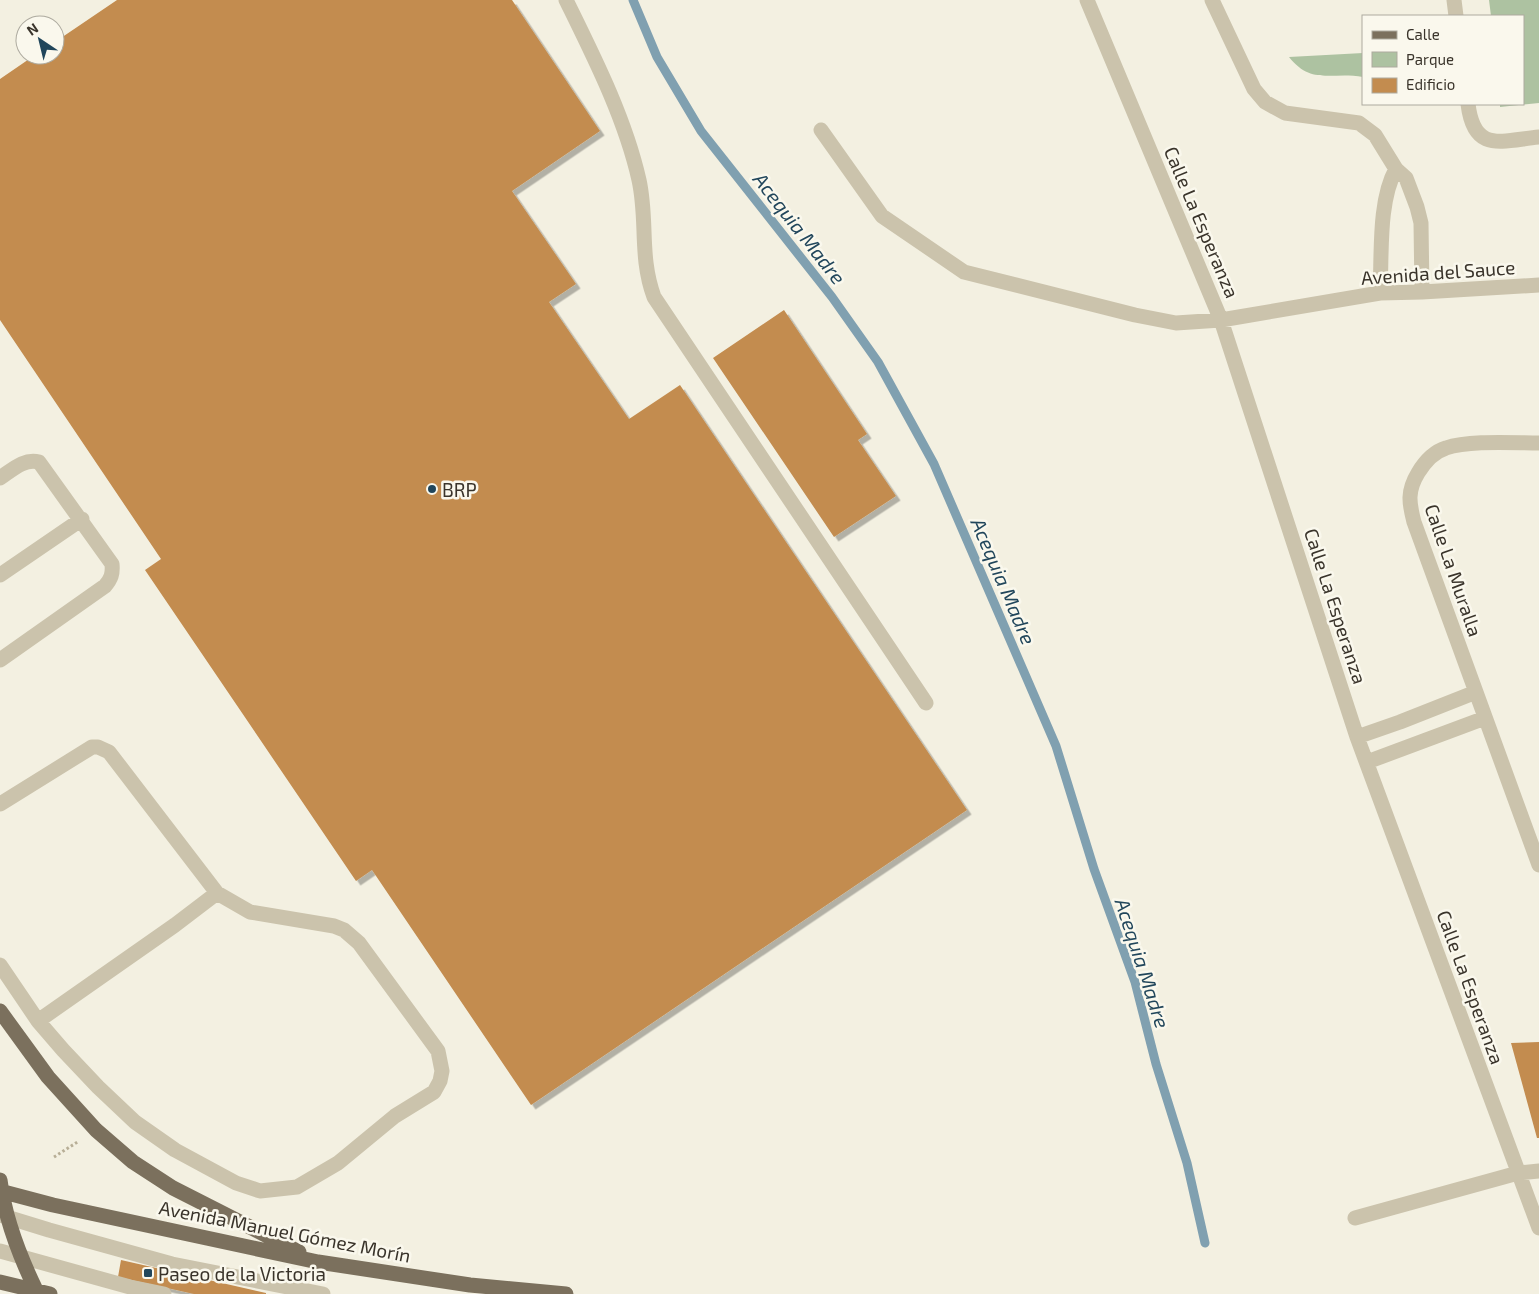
<svg xmlns="http://www.w3.org/2000/svg" width="1539" height="1294" font-family="'Exo 2',sans-serif">
  <style>
    .green { fill: #adc2a1 }
    .lines { fill: none; stroke-linecap: round; stroke-linejoin: round }
    .stream { stroke: #80a0b0; stroke-width: 9 }
    .building { fill: #c38c4f; filter: url(#shadow) }
    .path { stroke: #b7ae96; stroke-width: 3; stroke-dasharray: 2.5 2.5; stroke-linecap: butt }
    .minor { stroke: #cbc3ac; stroke-width: 15 }
    .major { stroke: #7b705d; stroke-width: 15 }
    .poi-dot { fill: #21465b; stroke: #faf8ed; stroke-width: 2 }
    .labels { text-anchor: middle; dominant-baseline: central; stroke-width: 5; stroke-linejoin: round; paint-order: stroke }
    .street-label { font-size: 19px; fill: #3a342b; stroke: #faf8ed }
    .poi-label { font-size: 19px; fill: #3a342b; stroke: #faf8ed; text-anchor: start }
    .water-label { font-size: 20px; font-style: italic; fill: #21465b; stroke: #faf8ed }
  </style>
  <defs>
    <filter id="shadow"><feDropShadow dx="4.5" dy="4.5" stdDeviation="0" flood-color="#0004"/></filter>
  </defs>
  <rect width="100%" height="100%" fill="#f3f0e1"/>
  <path class="green" d="M1489 0H1539V103L1500 107V104H1523V16H1491Z
    M1363 53V77C1332 71 1312 86 1289 57Z"/>
  <g class="lines">
    <path class="stream" d="M633 0 657 57 701 131 832 297 878 362 934 464 1056 746 1094 869 1135 982 1156 1064 1187 1163 1205 1243"/>
  </g>
  <path class="building" d="M117 0H512L600 131 512 191 576 284 549 302 629 419 680 385 967 810 531 1105 372 870 356 881 145 570 161 559 0 320V79L35 55H55V42Z
    M784 310 867 434 858 440 896 496 834 537 713 358Z
    M1539 1042V1138H1537L1511 1043Z
    M121 1260 266 1293V1294H194L118 1277Z"/>
  <g class="lines">
    <path class="path" d="M54 1157 79 1141"/>
    <path class="minor" d="M566 0C594 57 625 118 639 180 648 221 639 256 654 297L926 703
      M1087 0 1221 320 1357 737 1539 1228
      M1212 0 1254 89 1265 102 1285 113 1359 123 1375 135 1396 169 1406 178 1417 207 1421 223 1422 292
      M1454 0 1456 16
      M1468 104C1474 153 1500 141 1539 137
      M821 130 882 216 964 272 1135 315 1176 323 1221 320 1380 293 1422 292 1539 285
      M1380 293C1382 255 1378 201 1396 169
      M1539 443C1513 443 1469 440 1446 448 1433 452 1424 463 1418 473 1407 491 1409 503 1414 522L1539 865
      M0 478C12 470 24 458 39 462L112 564C113 574 111 579 105 586L0 660
      M0 575 82 519
      M1357 737 1400 722 1476 692
      M1367 762 1485 718
      M0 804 92 747H98L109 752 217 893 250 912 334 926 344 930 359 943 438 1051 442 1071 440 1081 434 1092 395 1116 338 1163 297 1187 260 1191 236 1183 175 1150 135 1122 98 1087 63 1050 38 1021 0 965
      M38 1021 175 925 217 893
      M0 1215 49 1230 172 1264 323 1294
      M1355 1218 1518 1173 1539 1171
      M0 1251 130 1287 164 1294"/>
    <path class="major" d="M0 1011 48 1077 96 1130 133 1162 173 1188 299 1252
      M0 1180C5 1219 19 1255 36 1290
      M0 1191 53 1205 318 1262 470 1285 566 1294
      M0 1282 50 1294"/>
  </g>
  <g class="poi-dot">
    <circle cx="432" cy="489" r="5"/>
    <rect x="143" y="1268" width="10" height="10" rx="2.5"/>
  </g>
  <g class="labels">
    <g class="street-label">
      <text transform="translate(1202 222) rotate(67)">Calle La Esperanza</text>
      <text transform="translate(1438 272) rotate(-4)">Avenida del Sauce</text>
      <text transform="translate(1454 570) rotate(71)">Calle La Muralla</text>
      <text transform="translate(1336 606) rotate(72)">Calle La Esperanza</text>
      <text transform="translate(1471 987) rotate(70)">Calle La Esperanza</text>
      <text transform="translate(285 1231) rotate(11)">Avenida Manuel Gómez Morín</text>
    </g>
    <g class="poi-label">
      <text x="442" y="489">BRP</text>
      <text x="158" y="1273">Paseo de la Victoria</text>
    </g>
    <g class="water-label">
      <text transform="translate(800 228) rotate(52)">Acequia Madre</text>
      <text transform="translate(1004 581) rotate(67)">Acequia Madre</text>
      <text transform="translate(1143 963) rotate(72)">Acequia Madre</text>
    </g>
  </g>
  <rect x="1362" y="15" width="162" height="90" fill="#faf8ed" stroke="#adaa9f"/>
  <rect x="1372" y="31" width="25" height="8" fill="#7b705d" stroke="#adaa9f"/>
  <text x="1406" y="40" font-size="15" fill="#3a342b">Calle</text>
  <rect x="1372" y="52" width="25" height="15" fill="#adc2a1" stroke="#adaa9f"/>
  <text x="1406" y="65" font-size="15" fill="#3a342b">Parque</text>
  <rect x="1372" y="78" width="25" height="15" fill="#c38c4f" stroke="#adaa9f"/>
  <text x="1406" y="90" font-size="15" fill="#3a342b">Edificio</text>
  <g transform="translate(40 40) rotate(325)"><circle r="24" fill="#faf8ed" stroke="#adaa9f"/>
  <path d="M0-4L9 19L0 12L-9 19Z" fill="#21465b"/>
  <text y="-8" font-size="14" font-weight="bold" text-anchor="middle" fill="#3a342b">N</text>
  </g>
</svg>
